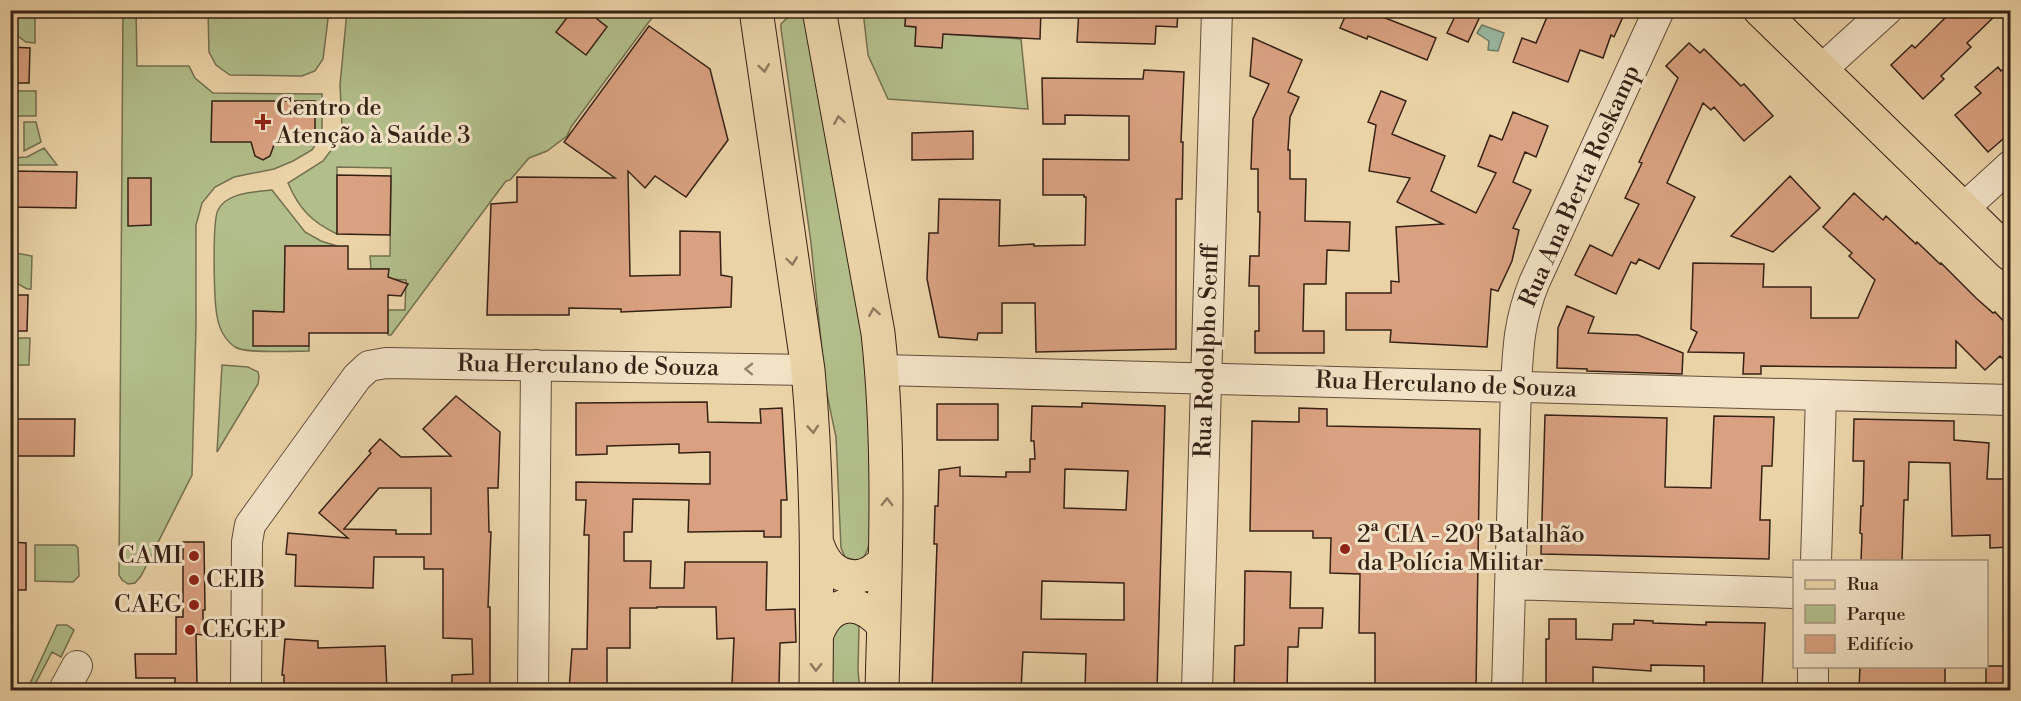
<svg xmlns="http://www.w3.org/2000/svg" width="2021" height="701" font-family="'Libre Bodoni',serif">
  <style>
    .green { fill: #b2be8b; stroke: #747050; stroke-width: 1.5 }
    .water { fill: #99b9a2; stroke: #717d6a; stroke-width: 1.5 }
    .building { fill: #d9a181; stroke: #362215; stroke-width: 1.5; fill-rule: evenodd }
    .lines { fill: none; stroke-linecap: round; stroke-linejoin: round }
    .minor-casing { stroke: #634e3a; stroke-width: 32 }
    .major-casing { stroke: #362215; stroke-width: 35 }
    .minor { stroke: #f2e2c6; stroke-width: 30 }
    .major { stroke: #ebd3a8; stroke-width: 33 }
    .oneway { stroke: #907a5e }
    .oneway2 { stroke: #94826e }
    .poi-dot { fill: #8f2418; stroke: #f2e2c6; stroke-width: 2 }
    .labels { text-anchor: middle; dominant-baseline: central; stroke-width: 6; stroke-linejoin: round; paint-order: stroke }
    .poi-label { font-size: 24px; fill: #362215; stroke: #f2e2c6; text-anchor: start }
    .street-label { font-size: 24px; fill: #362215; stroke: #f2e2c6 }
  </style>
  <rect width="100%" height="100%" fill="#ebd3a8"/>
  <filter id="stains"><feTurbulence type="fractalNoise" baseFrequency=".00333" numOctaves="4"/><feColorMatrix values="0 0 0 0 .2 0 0 0 0 .09 0 0 0 0 .02 0 0 0 .5 -.17"/></filter>
  <radialGradient id="worn" r=".72"><stop offset=".6" stop-color="#630" stop-opacity="0"/><stop offset="1" stop-color="#630" stop-opacity=".3"/></radialGradient>
  <path class="green" d="M136 10 137 66H189L195 78 213 93 322 94V128L319 139 312 150 293 161 274 169 234 177 215 187 202 203 196 225V326L192 475 141 576 135 583 128 584 122 580 119 575 123 11Z
    M208 11H329L323 59 315 71 302 76 230 75 216 65 209 52Z
    M347 11H657L571 127 567 136 547 151 529 158 510 180 506 181 391 335H388V310H405L406 280 388 279V269H371L370 256H390L391 168 337 167V234C312 222 299 209 288 183L323 161 335 145 342 126 340 85Z
    M863 11H906L905 26 916 27 915 46 943 34 1021 39 1028 109 888 99 868 55Z
    M10 12 35 14V43L26 42 11 31Z
    M796 15 807 20 869 323 871 535C868 550 866 567 845 557L841 548 836 437 826 390 811 243 781 29V24L788 17Z
    M11 91H36V116H11Z
    M24 122H36L41 142 24 151Z
    M44 148 57 165H11V158L27 157Z
    M272 190 305 232 321 241 337 246H285L284 312 254 311 309 346V351C294 351 246 354 235 347 225 340 219 328 217 316 214 300 212 222 218 210 227 192 255 192 272 190Z
    M11 252 32 256 31 289H27L11 280Z
    M11 338H30L29 365H11Z
    M222 365 248 367 258 372 259 377 258 384 217 452Z
    M35 545H75L78 548 79 576 73 582 35 581Z
    M853 619 859 627 858 671 860 690H826L827 631Z
    M57 625H67L74 630 61 657 52 652 32 690H27Z"/>
  <path class="water" d="M1482 25 1504 33 1498 51 1488 50 1489 41 1477 33Z"/>
  <path class="building" d="M573 10H586L607 27 586 55 556 32Z
    M906 10H1041L1040 39 943 34 942 48 915 46 916 27 905 26Z
    M1079 10H1178L1177 27 1156 26 1155 44 1077 42Z
    M1348 10H1365L1436 38 1427 60 1368 36 1367 39 1340 28Z
    M1458 10H1483L1468 42 1447 33Z
    M1550 10H1626L1614 37 1611 35 1603 58 1580 50 1568 82 1513 62 1522 38 1536 43Z
    M1953 10H2001L1967 43 1971 47 1941 76 1944 79 1923 99 1891 65 1912 45 1915 48Z
    M649 26 710 69 728 140 686 197 655 176 645 188 628 171 630 276 680 275V231L720 232 721 275 732 277 731 307 621 312V309L569 308V315H487L491 204 517 202V177L615 178 564 142Z
    M1253 38 1302 60 1288 92 1299 97 1290 117 1288 150H1290V179H1306L1305 221 1350 222 1349 251 1327 250 1326 284H1304L1303 331H1324V353H1255V331H1259V286H1249L1250 256H1259L1260 212H1258V169H1251L1252 141 1253 119 1269 84 1250 76Z
    M1689 43 1700 53 1704 49 1741 86 1744 84 1773 116 1744 141 1714 107 1711 110 1703 103 1667 183 1695 197 1659 269 1639 259 1636 264 1631 262 1616 294 1575 275 1590 245 1612 256 1639 204 1625 198 1642 163 1639 162 1678 78 1666 66Z
    M10 47 30 48 29 83H10Z
    M2010 63V133L1988 152 1955 115 1981 93 1975 87 1998 67 2001 71Z
    M1144 70 1184 72 1181 142H1183L1182 199H1176V349L1036 352 1035 303H1002V333H978L977 340 939 337 927 279 929 233H938L939 199 1000 200 999 246 1034 244V246L1085 245 1086 197H1084V195H1043V159L1129 160V116L1065 115V124H1043L1042 78 1143 79Z
    M1381 91 1406 101 1392 134 1445 156 1431 191 1476 213 1496 173 1478 166 1490 135 1502 140 1513 112 1548 126 1536 157 1525 152 1513 182 1531 190 1513 228 1519 230 1512 261 1498 291 1491 289 1487 347 1390 342 1391 330H1346V293H1391V281L1399 282 1396 227 1443 224 1397 202 1410 178 1369 171 1376 125 1368 122Z
    M212 101H315V142H275L270 156 263 160 255 156 251 142H211Z
    M973 131V159L912 160V133Z
    M10 171 77 172 76 208 10 207Z
    M337 175 391 176 390 235 337 234Z
    M1790 176 1820 208 1773 252 1731 236Z
    M128 178H151V225L128 226Z
    M1854 193 1883 220 1886 216 1916 244 1917 242 1940 264 1941 263 1976 298 1993 313 1995 312 2010 328V366L2000 356 1985 370 1956 341V368L1761 366V374H1743L1744 353 1688 352 1697 332 1691 329 1693 263 1764 264 1763 287H1811V318H1858L1875 280 1849 256 1852 253 1823 227Z
    M285 246H348V269H389L388 277 408 284 401 296 388 295V333H309V346H253V311L284 312Z
    M10 295H28L27 331H10Z
    M1567 306 1594 317 1588 333 1638 335 1683 353 1682 374 1587 371V369L1557 368 1558 328Z
    M456 396 500 432 498 488H488L489 532H491L488 607H490V690H452V675L473 674 472 639 443 638V569H424V557H374L373 588 295 586 296 555 286 554 288 533 348 538 319 513 371 453 369 451 380 439 401 457 451 456 423 429ZM379 488H431V534H396V530L344 529Z
    M707 402 708 422 761 423 760 409 782 408 787 500H781V537H764V531L688 532 689 500 633 499 632 532H624V561H651L650 588H684L685 562H767L766 610 795 609 796 642 780 643 779 686 732 685 734 638 717 639 716 607H657V608H630V648H607V690H569L572 649H587L589 535H584L586 500H576V482L710 484V452L679 453V444L607 446V454L576 455V403Z
    M1082 403 1165 406 1157 690H1085L1086 654 1023 652 1021 690H932L937 544H934L935 506H938L939 470 960 467V476L1006 477V472H1030V459H1035L1034 441H1031L1032 406 1082 407ZM1065 469 1128 471 1126 510 1064 508ZM1042 581 1124 583V620L1041 619Z
    M937 404H998V440H937Z
    M1299 408 1327 409V426L1480 429 1476 690H1375V633H1359L1360 574 1330 573 1331 538H1313V531H1250L1252 421 1299 422Z
    M1545 415 1667 418 1665 487 1711 488 1714 416 1774 417 1772 466H1762L1760 520H1770L1769 559 1541 554Z
    M10 419H75L74 456H10Z
    M1854 419 1954 421V440L1989 443 1987 479H2010V547L1990 548V535L1952 536 1950 463 1909 462 1908 500H1904L1902 561H1861L1862 534 1860 533 1861 506H1863L1864 461H1853Z
    M10 542 26 543V590H10Z
    M183 542H204L205 610H203V635L196 634 197 685 175 684V678H136L135 654H176V617H183Z
    M1245 571 1291 572 1290 608H1323L1322 628H1299L1298 647H1288L1287 690H1234L1235 646 1244 645Z
    M1549 619H1576V639L1612 640 1613 624H1634V620L1653 621V623L1706 625V622L1765 623 1762 690 1704 689V666L1651 665V671L1593 667V690H1546V639H1549Z
    M285 639 318 641V648L385 646 387 690H284V675H282Z
    M1860 666H1945V687L1877 686V690H1859Z
    M1986 666H2006L2005 690H1986Z"/>
  <g class="lines">
    <defs>
      <path id="minor" d="M1821 70 1887 10
        M1964 208 2010 166
        M882 370 2010 400
        M1816 562 1821 395
        M1510 584 1794 593
        M64 690 77 666
        M246 690 247 542 250 525 357 377 369 366 386 363 808 370
        M533 690 536 365
        M1197 690 1217 10
        M1507 690 1516 387C1518 347 1519 321 1534 283L1659 10
        M1813 690V666"/>
      <path id="major" d="M756 10 808 370C818 477 817 583 816 690
        M819 10 878 333C891 452 885 571 882 690
        M1760 10 2010 254
        M818 546C829 579 862 588 885 560
        M817 634C830 599 860 598 883 625"/>
    </defs>
    <use href="#minor" class="minor-casing"/>
    <use href="#major" class="major-casing"/>
    <use href="#minor" class="minor"/>
    <use href="#major" class="major"/>
  </g>
  <defs><path id="oneway-chevron" d="M-2-3.5L2.5 0L-2 3.5" fill="none" stroke-width="1.6" stroke-linecap="round" stroke-linejoin="round" transform="scale(1.5)"/></defs>
  <g class="oneway">
    <use href="#oneway-chevron" transform="translate(764 68) rotate(82)"/>
    <use href="#oneway-chevron" transform="translate(839 120) rotate(-100)"/>
    <use href="#oneway-chevron" transform="translate(792 261) rotate(82)"/>
    <use href="#oneway-chevron" transform="translate(874 312) rotate(-100)"/>
    <use href="#oneway-chevron" transform="translate(813 429) rotate(86)"/>
    <use href="#oneway-chevron" transform="translate(887 502) rotate(-89)"/>
    <use href="#oneway-chevron" transform="translate(816 667) rotate(91)"/>
  </g>
  <use class="oneway2" href="#oneway-chevron" transform="translate(749 369) rotate(-179)"/>
  <g class="poi-dot">
    <path d="M260 113h6v6h6v6h-6v6h-6v-6h-6v-6h6z"/>
    <circle cx="1345" cy="549" r="6"/>
    <circle cx="194" cy="556" r="6"/>
    <circle cx="194" cy="580" r="6"/>
    <circle cx="194" cy="605" r="6"/>
    <circle cx="190" cy="630" r="6"/>
  </g>
  <g class="labels">
    <g class="poi-label">
      <text x="276" y="108">Centro de<tspan x="276" dy="28">Atenção à Saúde 3</tspan></text>
      <text x="1357" y="535">2ª CIA - 20º Batalhão<tspan x="1357" dy="28">da Polícia Militar</tspan></text>
      <text x="182" y="556" text-anchor="end">CAMI</text>
      <text x="206" y="580">CEIB</text>
      <text x="182" y="605" text-anchor="end">CAEG</text>
      <text x="202" y="630">CEGEP</text>
    </g>
    <g class="street-label">
      <text transform="translate(1580 186) rotate(-66)">Rua Ana Berta Roskamp</text>
      <text transform="translate(1207 351) rotate(-88)">Rua Rodolpho Senff</text>
      <text transform="translate(588 366) rotate(1)">Rua Herculano de Souza</text>
      <text transform="translate(1446 385) rotate(2)">Rua Herculano de Souza</text>
    </g>
  </g>
  <rect width="2021" height="701" fill="none" stroke="#ebd3a8" stroke-width="36"/>
  <rect x="12" y="12" width="1997" height="677" fill="none" stroke="#362215" stroke-width="3"/>
  <rect x="18" y="18" width="1985" height="665" fill="none" stroke="#362215" stroke-width="1.5"/>
  <rect x="1793" y="560" width="195" height="108" fill="#f2e2c6" stroke="#a7957f" stroke-width="1.5"/>
  <rect x="1805" y="580" width="30" height="9" fill="#ebd3a8" stroke="#a7957f" stroke-width="1.5"/>
  <text x="1847" y="590" font-size="18" fill="#362215">Rua</text>
  <rect x="1805" y="605" width="30" height="18" fill="#b2be8b" stroke="#a7957f" stroke-width="1.5"/>
  <text x="1847" y="620" font-size="18" fill="#362215">Parque</text>
  <rect x="1805" y="635" width="30" height="18" fill="#d9a181" stroke="#a7957f" stroke-width="1.5"/>
  <text x="1847" y="650" font-size="18" fill="#362215">Edifício</text>
  <rect width="100%" height="100%" filter="url(#stains)"/>
  <rect width="100%" height="100%" fill="url(#worn)"/>
</svg>
